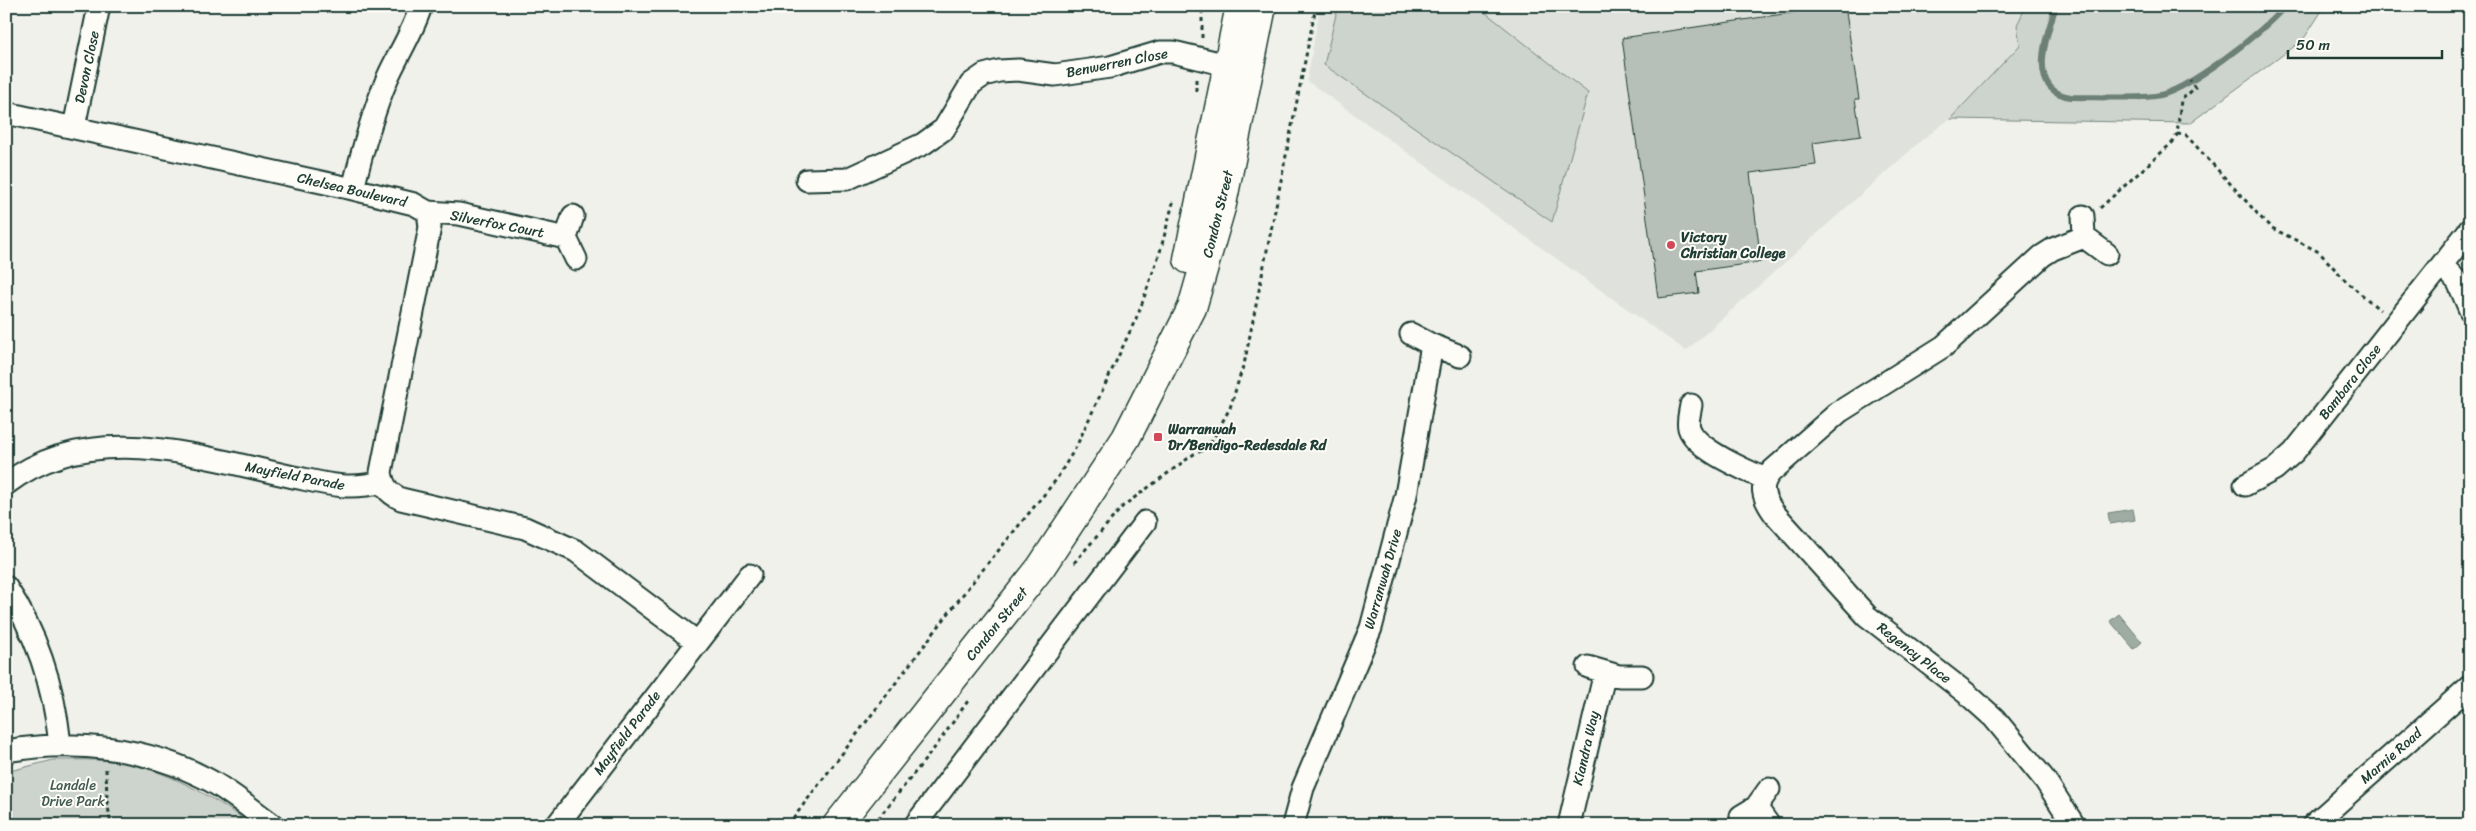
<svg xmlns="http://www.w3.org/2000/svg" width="2476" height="831" font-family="Sriracha,sans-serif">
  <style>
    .built { fill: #dfe2dc }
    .green { fill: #cdd3cd; stroke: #768880 }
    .water { fill: #9faca4; stroke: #6c8077 }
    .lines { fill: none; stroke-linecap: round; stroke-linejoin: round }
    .stream { stroke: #6c8077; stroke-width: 6 }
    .building { fill: #b6bfb8; stroke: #1f3d34 }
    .street-casing { stroke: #1f3d34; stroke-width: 25 }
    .secondary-casing { stroke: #1f3d34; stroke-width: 31 }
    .path { stroke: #1f3d34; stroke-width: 3; stroke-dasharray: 4 4; stroke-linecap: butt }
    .street { stroke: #fdfcf7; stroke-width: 21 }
    .secondary { stroke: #fdfcf7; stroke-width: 28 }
    .poi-dot { fill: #d1495b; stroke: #fdfcf7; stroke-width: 2 }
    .labels { text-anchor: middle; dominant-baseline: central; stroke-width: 4; stroke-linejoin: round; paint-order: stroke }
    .street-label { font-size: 14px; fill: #1f3d34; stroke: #fdfcf7 }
    .poi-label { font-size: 14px; font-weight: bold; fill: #1f3d34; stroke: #fdfcf7; text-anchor: start }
    .park-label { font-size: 14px; fill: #425b53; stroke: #fdfcf7 }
  </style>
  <rect width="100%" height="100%" fill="#f0f1eb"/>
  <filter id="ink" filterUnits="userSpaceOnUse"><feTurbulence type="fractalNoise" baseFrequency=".02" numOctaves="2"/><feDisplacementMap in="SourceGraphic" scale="10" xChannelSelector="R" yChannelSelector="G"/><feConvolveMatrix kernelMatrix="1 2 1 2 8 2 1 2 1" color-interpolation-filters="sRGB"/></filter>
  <g filter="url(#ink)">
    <path class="built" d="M1320 6H2026L2017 25 2020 45 1950 119 1923 139 1686 351 1307 81Z"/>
    <path class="green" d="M1338 6H1477L1588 93 1552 222 1324 65Z
      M2026 6H2325L2303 40 2190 123 1950 119 2020 45 2017 25Z
      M53 760C72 760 92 759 111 761 158 766 203 791 241 817L239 825H31L6 815V772Z"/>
    <path class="water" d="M2133 509 2135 520 2110 524 2108 513Z
      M2119 614 2142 642 2134 649 2110 621Z"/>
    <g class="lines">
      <path class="stream" d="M2056 6C2047 34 2025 91 2071 97 2099 97 2128 99 2155 96 2186 93 2264 31 2285 6"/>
    </g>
    <path class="building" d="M1825 6H1845L1859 99H1855L1861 136 1813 143 1816 165 1750 173 1761 262 1696 271 1699 293 1658 298 1622 38 1810 10V8Z"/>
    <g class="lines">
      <defs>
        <path id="street" d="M6 113 353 189 414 204 428 212 430 227 381 472C383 486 388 493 401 499L525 528 576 551 697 642
          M74 127 99 6
          M807 180 847 179 923 144 944 129 971 84 984 75 999 71 1018 70 1055 75 1110 67 1160 52H1173L1227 65
          M353 189C362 151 372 115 387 79 398 54 413 32 421 6
          M428 212 459 214 566 238
          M573 216 566 238 576 259
          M2083 216 2084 237 2107 254
          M2442 265 2458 282 2470 310
          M1432 345 1460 356
          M1691 405C1690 412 1687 421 1689 428 1696 450 1746 470 1765 479
          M6 484C91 419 196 456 289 476 324 483 346 491 382 482
          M2245 485 2275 469 2294 452 2470 229
          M6 587C38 635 54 688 60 744
          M1588 667 1619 676H1642
          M6 751C73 739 146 747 207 779 230 791 251 809 273 825
          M1756 807 1769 825
          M1741 816 1756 807 1769 789
          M557 825 750 575
          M915 825 1145 522
          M1293 825 1303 788 1371 628 1406 495 1432 345 1411 334
          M1569 825 1605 672
          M2074 825 2045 780 1994 718 1966 693 1867 616 1774 513C1763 498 1758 485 1772 471L1839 412 1944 346 2042 256 2053 249 2084 237
          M2313 825 2470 686"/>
        <path id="secondary" d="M1188 259 1240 6
          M837 825 1041 567 1126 438 1192 308 1222 204 1262 6"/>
      </defs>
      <use href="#street" class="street-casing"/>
      <use href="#secondary" class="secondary-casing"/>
      <path class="path" d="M1202 38V6
        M1196 79V93
        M2177 134 2186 135 2265 222 2272 228 2319 252 2347 282 2380 310
        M2100 208 2174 141 2177 134 2181 100 2195 88 2190 80
        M1074 563 1123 506 1194 454 1208 448 1230 408 1245 360 1316 6
        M106 769 107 800 111 825
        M788 825 967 589 1056 480 1076 447 1139 312 1160 252 1174 199
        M873 825 936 746 968 701"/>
      <use href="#street" class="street"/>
      <use href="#secondary" class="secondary"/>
    </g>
  </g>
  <g class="poi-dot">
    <circle cx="1671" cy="245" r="5"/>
    <rect x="1153" y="432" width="10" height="10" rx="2.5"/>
  </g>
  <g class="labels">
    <g class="street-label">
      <text transform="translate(1117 63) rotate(-11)">Benwerren Close</text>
      <text transform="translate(87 67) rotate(-78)">Devon Close</text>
      <text transform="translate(352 190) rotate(13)">Chelsea Boulevard</text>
      <text transform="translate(1218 214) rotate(-76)">Condon Street</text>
      <text transform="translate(497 224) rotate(11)">Silverfox Court</text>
      <text transform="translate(2350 382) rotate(-52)">Bambara Close</text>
      <text transform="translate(295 476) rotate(11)">Mayfield Parade</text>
      <text transform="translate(1383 579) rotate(-74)">Warranwah Drive</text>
      <text transform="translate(997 624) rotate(-51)">Condon Street</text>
      <text transform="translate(1914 653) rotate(38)">Regency Place</text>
      <text transform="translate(627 733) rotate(-53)">Mayfield Parade</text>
      <text transform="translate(1586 748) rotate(-77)">Kiandra Way</text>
      <text transform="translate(2391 756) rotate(-41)">Marnie Road</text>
    </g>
    <g class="poi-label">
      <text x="1681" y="237">Victory<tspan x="1681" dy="16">Christian College</tspan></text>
      <text x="1168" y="429">Warranwah<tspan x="1168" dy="16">Dr/Bendigo-Redesdale Rd</tspan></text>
    </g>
    <g class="park-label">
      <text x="73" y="785">Landale<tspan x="73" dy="16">Drive Park</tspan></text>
    </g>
  </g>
  <rect width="2476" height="831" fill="none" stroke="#fdfcf7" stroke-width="25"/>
  <rect x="12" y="12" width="2451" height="806" fill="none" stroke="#1f3d34" stroke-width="2" filter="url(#ink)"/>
  <path d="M2288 50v8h154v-8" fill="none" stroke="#1f3d34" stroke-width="2.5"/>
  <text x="2296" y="50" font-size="15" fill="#1f3d34" stroke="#fdfcf7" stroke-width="4" paint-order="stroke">50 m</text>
</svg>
